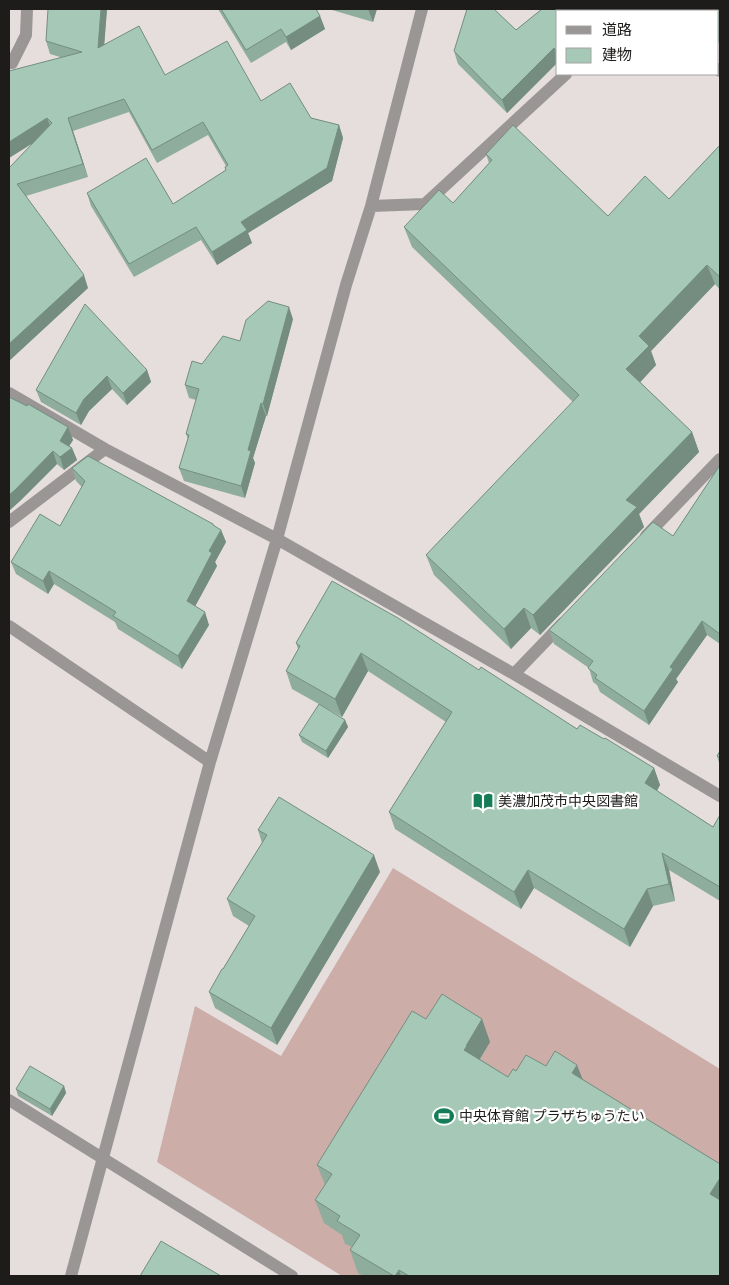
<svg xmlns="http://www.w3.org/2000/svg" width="729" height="1285" font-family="Poppins,'Noto Sans JP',sans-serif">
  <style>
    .pitch { fill: #ccada8 }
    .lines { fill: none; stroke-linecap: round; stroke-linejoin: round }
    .minor { stroke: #999695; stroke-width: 12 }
    .wall { fill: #8fad9d }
    .shaded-wall { fill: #748d80 }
    .building { fill: #a6c9b7; stroke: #748d80 }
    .labels { text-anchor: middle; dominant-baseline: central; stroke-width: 4.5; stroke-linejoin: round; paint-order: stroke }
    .poi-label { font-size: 14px; fill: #1e1c1b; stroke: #fff; text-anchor: start }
  </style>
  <rect width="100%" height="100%" fill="#e6dedd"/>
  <path class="pitch" d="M393 868 720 1069V1276H342L157 1162 195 1006 281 1056Z"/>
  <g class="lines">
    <path class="minor" d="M661 9 664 11
      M633 11 636 9
      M9 63H12L26 35 27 9
      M718 69 720 71
      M371 206 425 204 566 74
      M9 393 105 449 277 539 514 674 720 796
      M9 522 105 449
      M646 536 720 459
      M9 626 210 762
      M514 674 563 623
      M9 1100 292 1276
      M71 1276 210 762 277 539 346 285 371 206 422 9"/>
  </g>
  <path class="wall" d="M107 9 104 45 165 75 261 101 311 118 339 125 343 138 332 181 248 233 252 243 217 265 201 240 134 277 91 206 87 193 173 204 226 170 225 167 226 166 208 135 157 163 129 112 73 131 88 177 26 196 88 288 9 361V168L33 143 9 158 60 57 50 54 46 41Z
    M218 9H316L320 16 325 29 291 50 286 42 251 63Z
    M332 9H377L373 22 332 10Z
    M542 9H605L606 11H558V62L507 113 458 64 454 51 516 30Z
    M690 9H720V44L718 42V11H692Z
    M720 145V290L715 284 651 351 656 365 640 382 692 432 699 452 639 514 644 527 540 635 531 628 511 649 434 575 426 555 573 402 412 247 404 227 453 203 489 163 486 154 608 216 669 199Z
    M293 319 267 416H266L253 458 255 463 245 498 184 481 179 468 188 439 186 434 196 400 189 398 185 385 202 364 240 341Z
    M147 370 151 382 127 405 112 389 89 411 81 425 41 402 36 390Z
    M68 427 73 440 69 446 72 448 77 460 64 470 57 464 19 502Z
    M720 465V644L707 635 676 679 678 682 649 725 600 692 597 685 593 682 589 668 554 644 549 630 673 536Z
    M72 468 213 524 214 526 221 530 226 542 215 562 217 566 195 606 209 625 182 669 118 629 115 622 54 584 48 594 16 574 11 562 60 526 82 487 76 481Z
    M296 643 479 670 577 729 604 739 654 768 660 785 657 791 713 827 720 815V901L669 870 675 901 653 906 630 947 534 888 521 909 395 829 389 812 446 722 368 671 342 717 292 689 286 671 298 649Z
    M345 720 348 727 328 758 302 742 299 735Z
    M720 751V766L717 756Z
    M258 830 380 872 277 1045 215 1008 209 992 223 969 249 926 233 916 227 899 262 843Z
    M426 1019H482L490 1042 480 1059 508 1077 516 1071 546 1066 583 1079 720 1276H364L358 1273 350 1250 352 1247 345 1244 342 1235 324 1223 315 1200 325 1185 317 1165Z
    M64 1086 66 1093 52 1116 18 1096 16 1089Z"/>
  <path class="shaded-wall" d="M101 9H107L103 61 98 48Z
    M368 9H377L373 22Z
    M320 16 325 29 291 50 286 37Z
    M554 48 558 57V62L507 113 502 100Z
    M47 118 52 131 9 158V142Z
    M68 118 73 131 88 177 83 164Z
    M339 125 343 138 332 181 248 233 252 243 217 265 212 252 241 222Z
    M707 265 715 284 651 351 656 365 634 389 626 369 639 336Z
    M84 275 88 288 9 361V344Z
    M289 307 293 319 267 416 263 404Z
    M147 370 151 382 127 405 123 393Z
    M107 376 112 389 89 411 81 425 76 413 84 399Z
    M261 403 266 416 253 458 255 463 245 498 241 486 248 450Z
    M68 427 73 440 65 453 72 448 77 460 64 470 60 457V441Z
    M692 432 699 452 639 514 644 527 540 635 533 615 626 500Z
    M53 451 57 464 19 502 9 511V495Z
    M213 524 218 536 221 530 226 542 215 562 217 566 191 614 187 601 209 551Z
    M49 571 54 584 48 594 43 581Z
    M524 608 531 628 511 649 504 629Z
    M205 612 209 625 182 669 178 656Z
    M702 621 707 635 676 679 678 682 649 725 644 711 670 667Z
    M361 653 368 671 342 717 335 699Z
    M345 720 348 727 328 758 326 751Z
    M654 768 660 785 651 801 645 783Z
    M662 853 669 870 675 901 669 884Z
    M374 855 380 872 277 1045 271 1028Z
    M528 870 534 888 521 909 514 892Z
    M647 889 653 906 630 947 624 929Z
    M482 1019 490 1042 475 1067 464 1050 466 1046Z
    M577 1065 586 1088 572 1073Z
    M64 1086 66 1093 52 1116 50 1109Z
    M720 1178V1214L710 1194Z
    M399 1270 401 1276H395Z"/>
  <path class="building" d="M48 9H101L98 48 139 26 165 75 227 41 261 101 290 83 311 118 339 125 327 168 241 222 247 230 212 252 196 227 129 264 87 193 146 158 173 204 226 170 225 167 228 165 203 122 152 150 124 99 68 118 83 164 17 184 84 275 9 344V168L52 123 47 118 9 142V71L82 52 46 41Z
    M221 9H316L320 16 286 37 281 29 246 50Z
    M467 9H494L516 30 542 9H603L605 11H558V52L554 48 502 100 454 51Z
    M699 9H720V31L718 29V11H701Z
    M513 125 608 216 645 176 669 199 720 145V277L707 265 639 336 649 346 626 369 692 432 626 500 637 507 533 615 524 608 504 629 426 555 579 395 404 227 439 190 453 203 492 160 486 154Z
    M268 301 289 307 263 404 261 403 248 450 251 451 241 486 179 468 189 435 186 434 199 389 185 385 192 361 202 364 223 336 240 341 246 320Z
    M85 304 147 370 123 393 107 376 84 399 76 413 36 390Z
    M9 397 27 406 28 404 68 427 60 441 72 448 60 457 53 451 15 490 9 495Z
    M88 456 213 524V525L221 530 209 551 212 553 187 601 205 612 178 656 113 616 116 612 49 571 43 581 11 562 40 514 60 526 85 481 72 468Z
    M720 465V634L702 621 670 667 673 669 644 711 595 678 597 675 588 668 593 661 549 630 653 522 673 536Z
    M332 581 398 618 479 670 481 667 577 729 580 725 604 739 605 738 654 768 645 783 713 827 720 815V887L662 853 669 884 647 889 624 929 528 870 514 892 389 812 452 712 361 653 335 699 286 671 300 646 296 643Z
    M319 704 345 720 326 751 299 735Z
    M720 751V758L717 756Z
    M279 797 374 855 271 1028 209 992 222 969H223L255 916 227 899 267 835 258 830Z
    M442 994 482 1019 466 1046H467L464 1050 508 1077 513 1069 516 1071 526 1055 546 1066 555 1051 577 1065 572 1073 720 1164V1178L710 1194 720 1200V1275L719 1276H409L399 1270 395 1276H394L350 1250 360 1235 337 1221 340 1216 315 1200 332 1174 317 1165 412 1011 426 1019Z
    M30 1066 64 1086 50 1109 16 1089Z
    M161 1241 221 1276H140Z"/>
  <defs>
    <symbol id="library-bare" viewBox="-9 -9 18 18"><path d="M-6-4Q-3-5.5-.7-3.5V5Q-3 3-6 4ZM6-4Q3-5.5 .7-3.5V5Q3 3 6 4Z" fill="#147d58" stroke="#fff" stroke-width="2.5" paint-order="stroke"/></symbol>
    <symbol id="stadium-bare" viewBox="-9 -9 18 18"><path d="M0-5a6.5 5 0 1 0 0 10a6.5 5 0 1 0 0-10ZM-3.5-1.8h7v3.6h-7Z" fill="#147d58" stroke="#fff" stroke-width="2.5" paint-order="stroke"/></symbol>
  </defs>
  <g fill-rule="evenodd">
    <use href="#library-bare" x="469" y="787" width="28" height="28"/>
    <use href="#stadium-bare" x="430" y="1102" width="28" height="28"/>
  </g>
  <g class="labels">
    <g class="poi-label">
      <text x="498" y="801">美濃加茂市中央図書館</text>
      <text x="459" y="1116">中央体育館 プラザちゅうたい</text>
    </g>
  </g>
  <rect width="729" height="1285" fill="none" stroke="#1e1c1b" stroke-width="20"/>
  <rect x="556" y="10" width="162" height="65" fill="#ffffff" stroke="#a5a4a4"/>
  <rect x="566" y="26" width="25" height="8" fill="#999695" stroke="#a5a4a4"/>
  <text x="602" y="35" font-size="15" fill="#1e1c1b">道路</text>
  <rect x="566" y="48" width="25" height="15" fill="#a6c9b7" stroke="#a5a4a4"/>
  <text x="602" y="60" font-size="15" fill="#1e1c1b">建物</text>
</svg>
